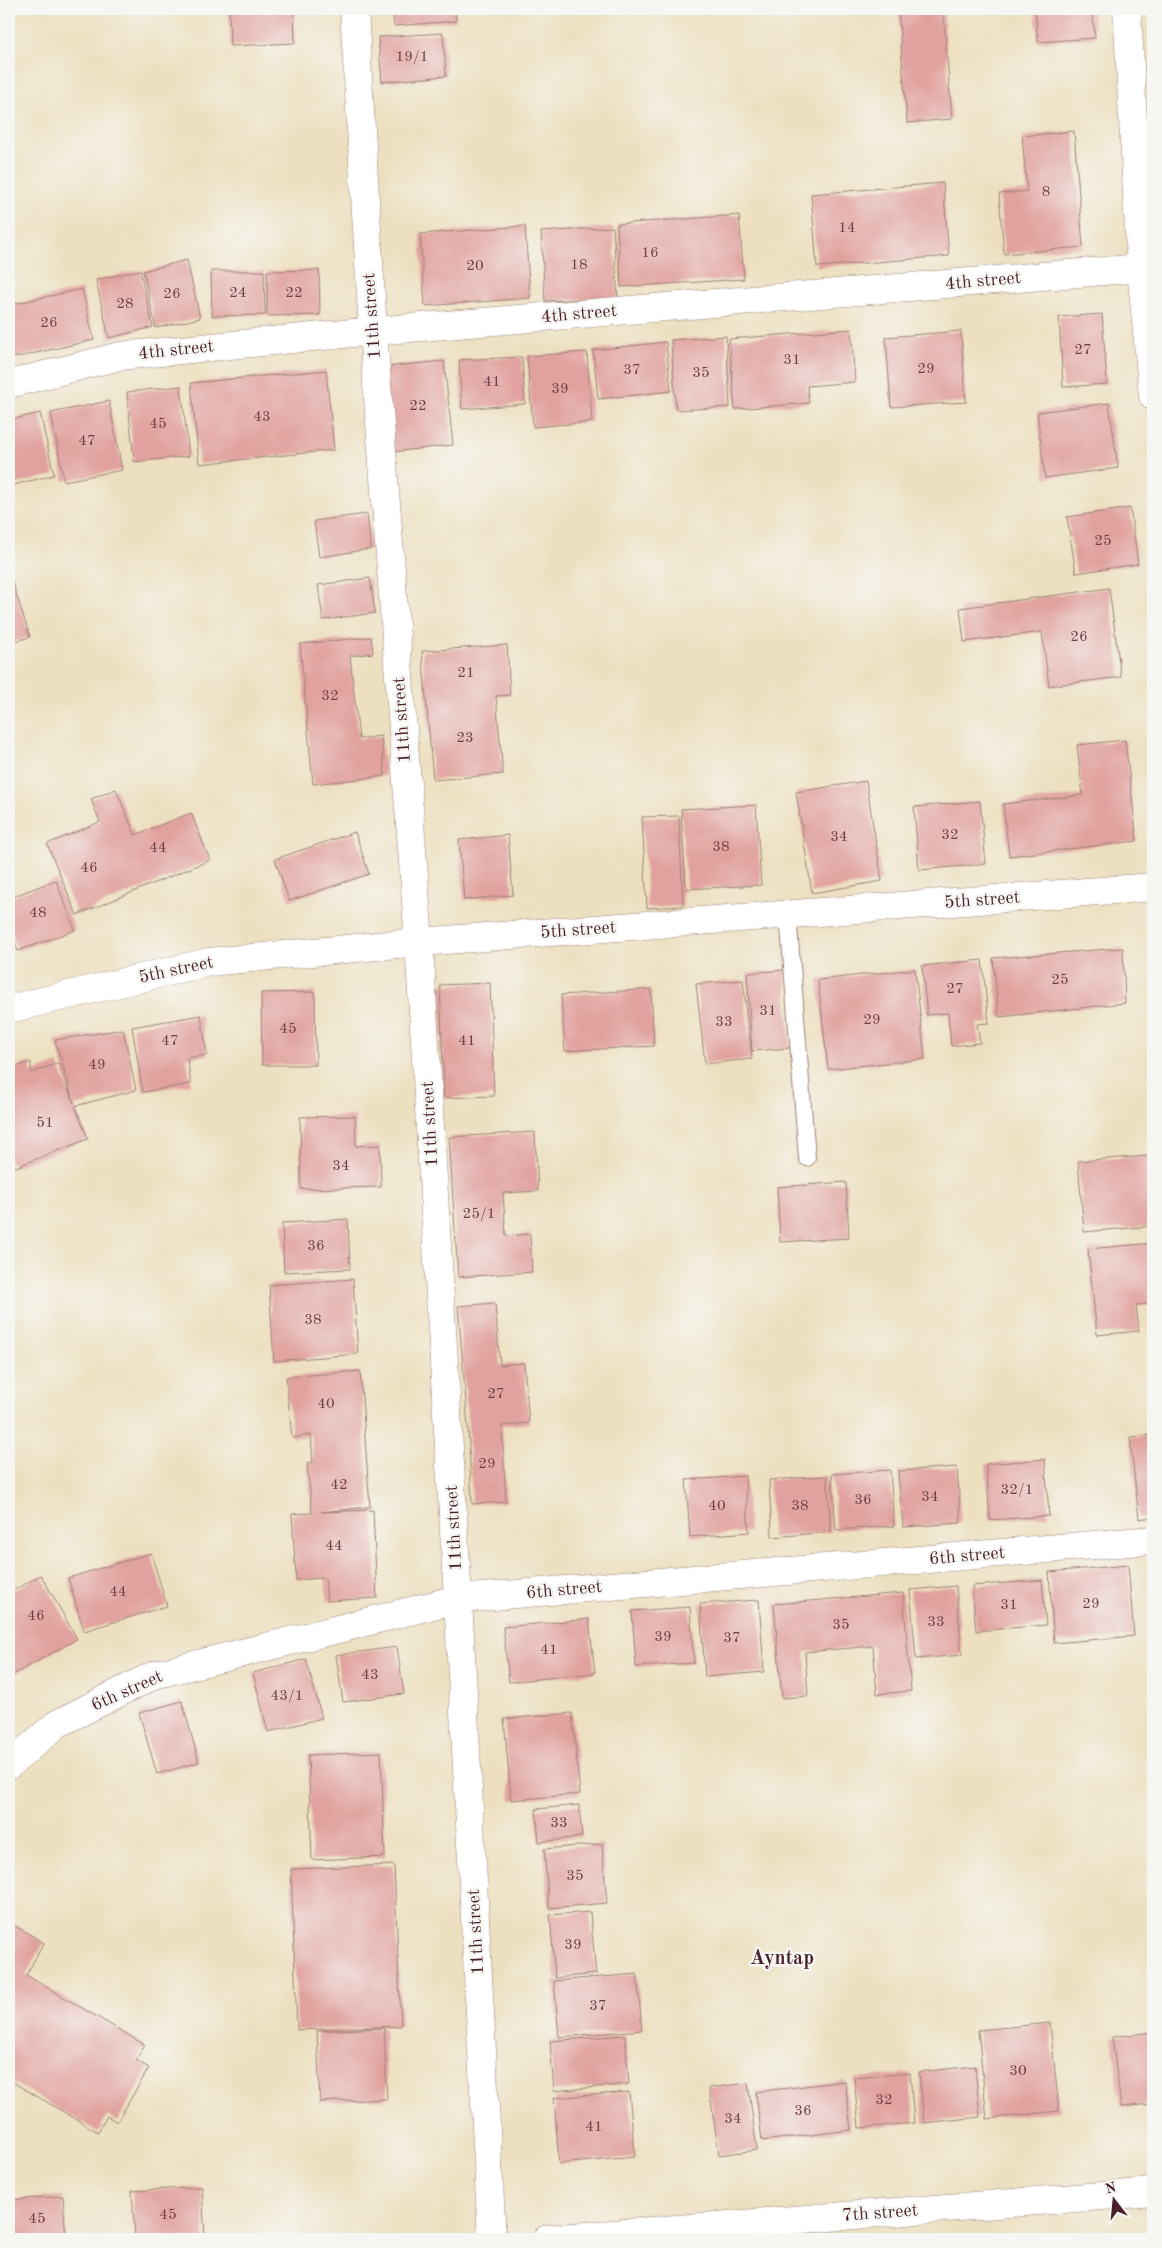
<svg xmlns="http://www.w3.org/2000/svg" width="1162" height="2248" font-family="'Old Standard TT',serif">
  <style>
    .building { fill: #e1a29f }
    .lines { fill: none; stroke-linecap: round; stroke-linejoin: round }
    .lane-casing { stroke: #9c8076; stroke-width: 18 }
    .street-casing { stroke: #9c8076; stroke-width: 29 }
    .lane { stroke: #fff; stroke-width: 16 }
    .street { stroke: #fff; stroke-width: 28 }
    .labels { text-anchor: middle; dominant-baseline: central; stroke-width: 5; stroke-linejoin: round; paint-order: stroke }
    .number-label { font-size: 15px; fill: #704048 }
    .street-label { font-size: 18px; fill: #4a1f2b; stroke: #f6f6f2 }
    .quarter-label { font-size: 20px; font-weight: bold; fill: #4a1f2b; stroke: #f6f6f2 }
  </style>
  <rect width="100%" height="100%" fill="#f6f6f2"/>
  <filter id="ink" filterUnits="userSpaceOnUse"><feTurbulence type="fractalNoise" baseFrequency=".02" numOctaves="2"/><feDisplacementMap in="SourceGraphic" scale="10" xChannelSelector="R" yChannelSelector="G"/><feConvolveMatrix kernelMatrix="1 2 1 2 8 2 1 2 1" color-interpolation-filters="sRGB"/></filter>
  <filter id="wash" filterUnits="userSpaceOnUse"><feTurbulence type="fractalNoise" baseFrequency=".0096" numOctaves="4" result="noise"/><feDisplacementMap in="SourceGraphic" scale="20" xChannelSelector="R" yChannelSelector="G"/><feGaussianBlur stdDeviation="1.12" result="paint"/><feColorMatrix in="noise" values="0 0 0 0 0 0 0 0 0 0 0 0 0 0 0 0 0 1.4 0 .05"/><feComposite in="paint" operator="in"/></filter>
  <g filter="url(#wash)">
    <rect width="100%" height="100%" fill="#ede0c0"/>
    <g id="blocks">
      <path class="building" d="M229 9H294L295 43 230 46Z
        M393 9H455L456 21 394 26Z
        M898 9H943L952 119 907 123Z
        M1035 9H1092L1095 38 1038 42Z
        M443 33 446 76 382 82 378 37Z
        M1074 131 1083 247 1004 254 999 194 1027 191 1022 136Z
        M943 183 949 256 817 267 811 194Z
        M739 215 744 279 621 287 617 224Z
        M525 226 530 298 425 306 420 234Z
        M613 227 618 298 545 301 541 232Z
        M187 260 200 318 156 328 143 271Z
        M140 270 153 327 109 338 96 280Z
        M319 270 320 315 267 316V271Z
        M211 271H264L265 315 212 316Z
        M82 289 94 340 9 359V305Z
        M1102 314 1107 384 1063 387 1059 317Z
        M851 329 855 382 807 386 809 403 735 409 729 339Z
        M961 331 966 402 891 407 886 337Z
        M726 336 730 407 676 410 671 340Z
        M666 342 671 391 598 399 593 350Z
        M587 352 592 422 533 427 527 356Z
        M522 357 525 404 462 409 459 360Z
        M444 361 453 445 392 452 383 367Z
        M326 370 334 450 199 464 191 383Z
        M181 386 189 456 134 462 127 392Z
        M109 401 122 470 64 481 51 413Z
        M1109 403 1118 468 1045 478 1037 412Z
        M40 413 54 475 9 486V420Z
        M1130 508 1138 564 1076 573 1067 517Z
        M367 514 371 549 319 557 314 521Z
        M9 572 30 637 9 643Z
        M370 578 375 613 323 620 318 585Z
        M1109 588 1121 677 1049 686 1042 632 964 642 960 608Z
        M371 637 373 653 350 656 359 739 381 736 385 776 313 784 300 644Z
        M507 645 510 695 496 696 503 774 433 780 422 651Z
        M1125 740 1137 841 1009 856 1003 804 1083 795 1077 745Z
        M866 781 882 881 812 893 796 792Z
        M116 789 135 835 191 813 210 860 77 915 47 844 100 822 91 799Z
        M980 801 986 864 919 870 914 807Z
        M756 805 761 885 686 889 681 809Z
        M679 816 683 906 647 908 642 817Z
        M355 832 369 874 289 901 275 859Z
        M508 835 513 895 464 900 459 840Z
        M56 880 75 930 18 951 9 928V898Z
        M1123 948 1125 1003 999 1017 993 958Z
        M982 960 989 1023 977 1024 980 1043 951 1046 948 1013 927 1015 922 966Z
        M915 969 925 1059 828 1069 818 980Z
        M785 970 790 1048 752 1051 747 973Z
        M743 980 752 1059 705 1064 696 984Z
        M490 983 494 1096 444 1098 440 985Z
        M651 989 654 1046 565 1051 561 995Z
        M315 992 316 1065H262L261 993Z
        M201 1015 207 1055 187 1058 191 1084 143 1092 132 1027Z
        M123 1029 136 1090 75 1106 88 1139 16 1167 9 1160V1069L31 1062V1073L58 1063 74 1103 55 1040Z
        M355 1116 356 1146 380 1145 381 1187 301 1189 300 1117Z
        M535 1132 538 1191 503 1193 506 1236 530 1234 532 1272 458 1277 449 1137Z
        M1149 1156 1153 1226 1084 1232 1078 1161Z
        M846 1182 849 1238 780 1242 777 1187Z
        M348 1219 350 1269 284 1272 282 1223Z
        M1153 1243V1304L1136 1305 1139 1331 1097 1335 1088 1249Z
        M353 1279 358 1354 274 1361 269 1285Z
        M495 1303 500 1365 524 1363 529 1423 502 1426 506 1502 472 1504 468 1427 458 1306Z
        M360 1371 370 1507 321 1512 373 1510 377 1598 327 1601 325 1578 296 1580 292 1514 312 1513 307 1463 313 1462 311 1435 292 1438 286 1377Z
        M1153 1435V1517L1139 1519 1130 1437Z
        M1045 1459 1049 1516 990 1520 986 1464Z
        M957 1467 961 1523 903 1527 898 1471Z
        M890 1470 894 1526 836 1530 832 1474Z
        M745 1476 749 1532 690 1537 686 1480Z
        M827 1476 831 1532 772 1537 769 1480Z
        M151 1553 167 1606 84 1631 68 1578Z
        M1128 1565 1134 1636 1054 1643 1049 1572Z
        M41 1575 77 1639 9 1677V1593Z
        M1042 1580 1046 1625 976 1631 972 1586Z
        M956 1586 962 1655 916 1659 910 1590Z
        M903 1593 911 1691 877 1694 873 1646 805 1652 808 1696 782 1698 774 1604Z
        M759 1600 764 1672 705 1677 700 1604Z
        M690 1607 694 1663 636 1667 632 1611Z
        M589 1619 595 1673 509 1682 503 1627Z
        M397 1647 404 1694 343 1702 336 1655Z
        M306 1659 322 1718 268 1732 253 1673Z
        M182 1701 199 1762 157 1774 139 1713Z
        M572 1713 580 1794 511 1800 504 1719Z
        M381 1752 385 1857 312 1860 308 1755Z
        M579 1805 582 1837 539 1842 536 1809Z
        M602 1844 607 1903 549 1908 544 1849Z
        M394 1865 401 2026 297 2030 291 1869Z
        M590 1912 596 1974 555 1978 550 1915Z
        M9 1922 44 1943 26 1975 145 2045 136 2060 149 2068 117 2122 107 2116 98 2132 9 2080Z
        M637 1974 642 2030 559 2037 554 1981Z
        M1050 2023 1059 2111 987 2119 978 2030Z
        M384 2028 387 2099 320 2102 317 2031Z
        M1153 2032V2104L1121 2107 1112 2037Z
        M625 2035 629 2084 554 2091 550 2041Z
        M975 2066 980 2117 924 2123 919 2072Z
        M910 2073 914 2123 859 2128 854 2078Z
        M845 2081 851 2130 762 2141 756 2092Z
        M748 2083 757 2150 719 2155 709 2088Z
        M629 2092 635 2157 559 2164 554 2098Z
        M202 2187 205 2239H135L132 2191Z
        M63 2196 66 2239H9V2200Z"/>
    </g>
  </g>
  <g filter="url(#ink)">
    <use href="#blocks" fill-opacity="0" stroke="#9c8076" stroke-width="1"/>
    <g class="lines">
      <defs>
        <path id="lane" d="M788 914 807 1158"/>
        <path id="street" d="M354 9 373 331 419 942 458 1599 492 2239
          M1127 9 1141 269 1153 396
          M9 384 120 356 373 331 1153 267
          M9 1009 209 962 419 942 1153 887
          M9 1765 57 1724 154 1675 458 1599 1153 1540
          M547 2239 1153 2192"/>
      </defs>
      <use href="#lane" class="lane-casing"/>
      <use href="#street" class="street-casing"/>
      <use href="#lane" class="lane"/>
      <use href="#street" class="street"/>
    </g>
  </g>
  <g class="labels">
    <g class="number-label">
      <text x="412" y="57">19/1</text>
      <text x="1046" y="192">8</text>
      <text x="847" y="228">14</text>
      <text x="650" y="253">16</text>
      <text x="579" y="265">18</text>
      <text x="475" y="266">20</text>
      <text x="238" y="293">24</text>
      <text x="294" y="293">22</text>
      <text x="172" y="294">26</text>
      <text x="125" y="304">28</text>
      <text x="49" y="323">26</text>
      <text x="1083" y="350">27</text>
      <text x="792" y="360">31</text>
      <text x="926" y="369">29</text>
      <text x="632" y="370">37</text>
      <text x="701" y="373">35</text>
      <text x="492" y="382">41</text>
      <text x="560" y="389">39</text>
      <text x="418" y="406">22</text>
      <text x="262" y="417">43</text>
      <text x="158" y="424">45</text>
      <text x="87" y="441">47</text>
      <text x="1103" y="541">25</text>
      <text x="1079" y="637">26</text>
      <text x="466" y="673">21</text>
      <text x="330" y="696">32</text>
      <text x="465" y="738">23</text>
      <text x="950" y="835">32</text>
      <text x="839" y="837">34</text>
      <text x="721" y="847">38</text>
      <text x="158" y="848">44</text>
      <text x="89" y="868">46</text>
      <text x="38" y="913">48</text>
      <text x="1060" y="980">25</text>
      <text x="955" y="989">27</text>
      <text x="768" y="1011">31</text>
      <text x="872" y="1020">29</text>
      <text x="724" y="1022">33</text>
      <text x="288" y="1029">45</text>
      <text x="170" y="1041">47</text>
      <text x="467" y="1041">41</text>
      <text x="97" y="1065">49</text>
      <text x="45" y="1123">51</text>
      <text x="341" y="1166">34</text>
      <text x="479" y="1214">25/1</text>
      <text x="316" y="1246">36</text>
      <text x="313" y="1320">38</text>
      <text x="496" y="1394">27</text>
      <text x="326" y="1404">40</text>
      <text x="487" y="1464">29</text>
      <text x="339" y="1485">42</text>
      <text x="1017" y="1490">32/1</text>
      <text x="930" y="1497">34</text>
      <text x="863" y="1500">36</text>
      <text x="717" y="1506">40</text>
      <text x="800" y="1506">38</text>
      <text x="334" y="1546">44</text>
      <text x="118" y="1592">44</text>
      <text x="1091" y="1604">29</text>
      <text x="1009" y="1605">31</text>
      <text x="36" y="1616">46</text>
      <text x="936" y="1622">33</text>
      <text x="841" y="1625">35</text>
      <text x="663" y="1637">39</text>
      <text x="732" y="1638">37</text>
      <text x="549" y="1650">41</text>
      <text x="370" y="1675">43</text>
      <text x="287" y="1696">43/1</text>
      <text x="559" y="1823">33</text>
      <text x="575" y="1876">35</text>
      <text x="573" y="1945">39</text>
      <text x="598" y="2006">37</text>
      <text x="1018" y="2071">30</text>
      <text x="884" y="2100">32</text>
      <text x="803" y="2111">36</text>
      <text x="733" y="2119">34</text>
      <text x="594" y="2127">41</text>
      <text x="168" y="2215">45</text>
      <text x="37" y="2219">45</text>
    </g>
    <g class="street-label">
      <text transform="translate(983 281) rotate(-5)">4th street</text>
      <text transform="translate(579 314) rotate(-5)">4th street</text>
      <text transform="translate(372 316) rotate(-94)">11th street</text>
      <text transform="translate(176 350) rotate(-6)">4th street</text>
      <text transform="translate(402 720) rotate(-94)">11th street</text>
      <text transform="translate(982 900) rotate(-4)">5th street</text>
      <text transform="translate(578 930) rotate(-4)">5th street</text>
      <text transform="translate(176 970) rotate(-12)">5th street</text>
      <text transform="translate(430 1124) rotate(-93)">11th street</text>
      <text transform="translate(454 1528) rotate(-93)">11th street</text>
      <text transform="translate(967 1556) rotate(-5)">6th street</text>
      <text transform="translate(564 1590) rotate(-5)">6th street</text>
      <text transform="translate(127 1691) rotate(-24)">6th street</text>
      <text transform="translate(476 1932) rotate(-93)">11th street</text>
      <text transform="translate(880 2213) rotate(-4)">7th street</text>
    </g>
    <g class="quarter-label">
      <text x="782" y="1959">Ayntap</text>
    </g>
  </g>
  <rect width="1162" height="2248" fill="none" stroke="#f6f6f2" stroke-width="30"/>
  <g transform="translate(1114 2200) rotate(344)" stroke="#f6f6f2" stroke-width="4" paint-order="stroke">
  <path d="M0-4L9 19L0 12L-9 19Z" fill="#4a1f2b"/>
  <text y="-8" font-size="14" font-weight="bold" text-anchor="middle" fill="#4a1f2b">N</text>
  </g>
</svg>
